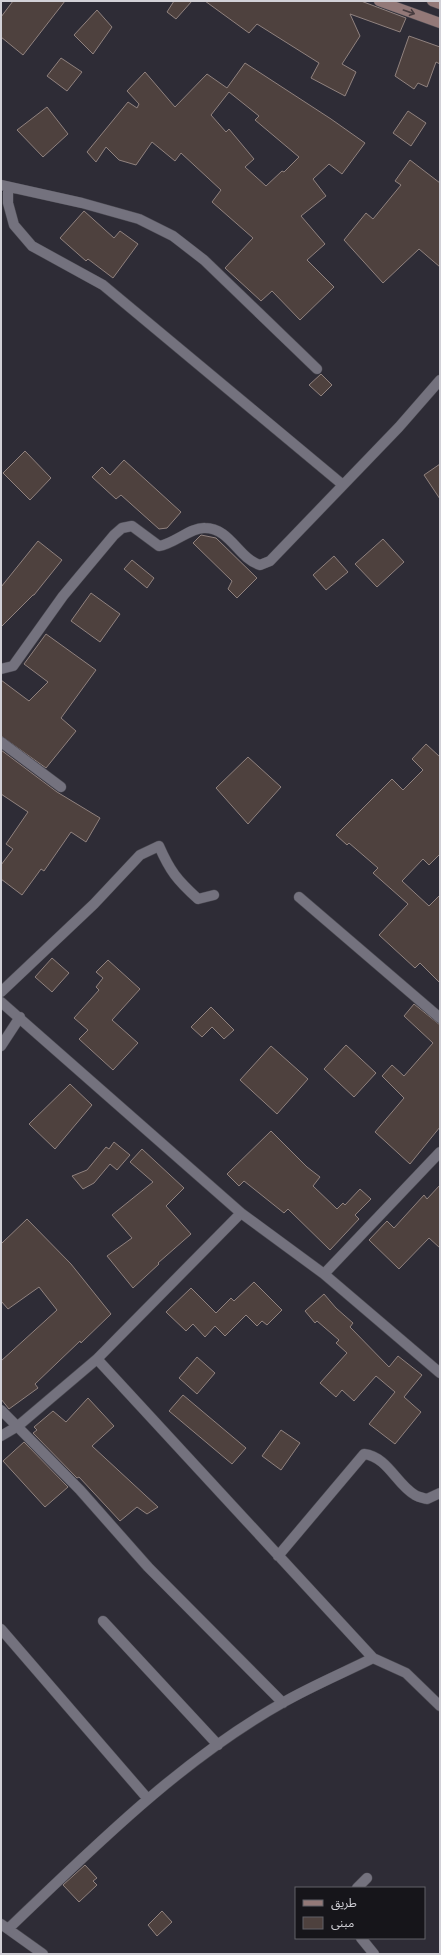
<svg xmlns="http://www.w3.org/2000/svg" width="441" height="1955" font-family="'PT Sans Narrow','Noto Sans Arabic',sans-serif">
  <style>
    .building { fill: #4e413e; stroke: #90827f; fill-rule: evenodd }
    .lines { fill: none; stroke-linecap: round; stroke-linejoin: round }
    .street-casing { stroke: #4b4a52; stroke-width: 11 }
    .secondary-casing { stroke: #4b4a52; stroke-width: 11 }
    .street { stroke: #74727e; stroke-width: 10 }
    .secondary { stroke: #937978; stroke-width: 10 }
    .oneway { stroke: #483d40 }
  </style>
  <rect width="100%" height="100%" fill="#2e2c36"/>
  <path class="building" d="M13 1H65L23 55 1 37V17Z
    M174 1H192L176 19 167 12Z
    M205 1H361L406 18 400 32 350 14 360 36 342 64 356 72 345 96 311 78 319 63 257 24 249 33Z
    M97 10 112 27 93 54 74 35Z
    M409 36 440 47V64L436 62 427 87 418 83 414 89 395 76Z
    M61 58 82 72 67 91 47 76Z
    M245 63 331 119 365 143 342 174 329 164 313 179 326 196 301 216 325 244 307 260 334 287 300 320 272 291 261 301 225 268 253 238 212 202 221 190 181 153 175 161 152 142 136 165 119 160 106 147 96 162 87 152 128 102 137 108 139 104 127 91 145 72 175 107 207 74 227 88ZM229 92 259 116 255 120 299 157 284 172 282 171 266 186 245 167 254 159 229 129 226 132 211 115Z
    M47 107 68 134 43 157 17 130Z
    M408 111 426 123 411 146 393 133Z
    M410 160 440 183V267L419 249 383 283 344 240 366 213 373 219 401 185 395 181Z
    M84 211 114 238 120 231 138 244 113 278 88 259 86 261 60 238Z
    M321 374 332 385 321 396 309 385Z
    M25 451 51 478 30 500 3 473Z
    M124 460 181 512 167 528 159 529 121 495 116 499 92 477 102 467 110 475Z
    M440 464V499L424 475Z
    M201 535 216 538 257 578 237 598 228 589 232 581 193 543Z
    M383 539 404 562 377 587 355 564Z
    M38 541 62 560 34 595H33L1 627V587Z
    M334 556 348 572 326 590 313 575Z
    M132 560 154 578 147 588 124 569Z
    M91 593 120 614 100 642 71 621Z
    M46 634 96 670 61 718 76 731 46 768 1 736V680L29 701 48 682 24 664Z
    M426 744 440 757V854L429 865 423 859 402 881 429 906 440 895V983L420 963 415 968 379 935 408 904 373 873 378 868 349 843 347 845 336 835 392 779 403 790 423 770 412 759Z
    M1 750 57 792 100 818 86 842 71 832 44 871 41 869 22 895 1 879V865L13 849 6 844 28 812 1 794Z
    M248 757 281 787 248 824 216 788Z
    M52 958 69 973 52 992 35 977Z
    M108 960 140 989 112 1020 138 1043 113 1070 79 1039 88 1030 74 1018 99 990 96 987 103 978 96 972Z
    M414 1004 440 1025V1127L410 1164 375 1132 404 1098 382 1076 392 1065 404 1076 433 1043 404 1016Z
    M211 1007 234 1030 224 1039 212 1027 202 1037 191 1027Z
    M346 1045 376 1073 354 1097 324 1069Z
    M271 1046 308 1079 277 1114 240 1080Z
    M70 1084 92 1105 55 1149 29 1124Z
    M271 1131 307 1167 320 1177 313 1186 337 1209 343 1203 345 1205 360 1189 371 1199 355 1215 359 1219 330 1250 288 1209 284 1213 244 1181 239 1186 227 1174Z
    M114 1142 130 1155 117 1170 110 1164 94 1183 83 1189 72 1176 87 1170 106 1147 109 1149Z
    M142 1149 184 1188 166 1206 191 1234 158 1263 159 1264 133 1288 107 1256 132 1238 112 1215 153 1182 130 1162Z
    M440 1185V1248L429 1238 399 1269 369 1240 387 1221 394 1228 424 1195 427 1199Z
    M27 1219 71 1264 111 1314 81 1343 80 1341 35 1384 38 1388 9 1409 1 1399V1361L57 1310 39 1287 8 1309 1 1301V1244Z
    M254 1282 282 1310 267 1325 262 1321 257 1326 246 1315 225 1336 215 1326 205 1337 193 1324 186 1331 166 1312 191 1288 216 1313 231 1298 234 1301Z
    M324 1294 336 1308 353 1323 350 1327 389 1367 398 1356 422 1375 404 1397 421 1412 395 1444 369 1424 395 1392 376 1376 354 1401 342 1390 336 1397 320 1383 347 1353 336 1343 339 1340 317 1321 315 1323 305 1311Z
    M197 1357 215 1373 197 1394 179 1378Z
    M183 1395 246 1448 232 1464 169 1411Z
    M88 1398 114 1426 92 1446 158 1507 147 1514 137 1507 120 1521 79 1477 77 1478 33 1433 37 1430 34 1427 53 1411 66 1422Z
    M281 1430 300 1443 281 1470 262 1456Z
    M24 1442 68 1487 45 1507 3 1461Z
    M85 1865 97 1878 93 1881 97 1885 79 1902 63 1885Z
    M162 1911 172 1922 157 1936 148 1925Z"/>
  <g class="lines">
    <defs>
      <path id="street" d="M1 185 82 203 139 219 173 236 204 260 317 369
        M8 188V203L14 225 32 246 103 285 343 485
        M1 669 13 666 63 596 114 535 122 528 132 526 159 546C174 544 191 527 205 528 230 528 238 558 260 565L270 561 399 427 440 380
        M1 742 61 787
        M299 897 440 1018
        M1 992 94 904 140 855 159 846C170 871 177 880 198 899L214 895
        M1 1002 241 1213 324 1274 440 1373
        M1 1046 20 1017
        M324 1274 440 1152
        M97 1359 373 1658 406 1673 440 1706
        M1 1410 80 1490 148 1567 283 1703
        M1 1436 18 1426 97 1359 241 1213
        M278 1556 364 1454C388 1457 396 1484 415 1495 418 1497 423 1498 427 1499L440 1493
        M103 1621 218 1745
        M1 1629 147 1798
        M357 1888 367 1878
        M1 1924 43 1954
        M8 1929C94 1847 179 1761 284 1702 312 1686 343 1673 373 1658
        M361 1938 374 1954"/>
      <path id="secondary" d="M379 1 440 23
        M432 1 440 4"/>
    </defs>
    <use href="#street" class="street-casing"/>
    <use href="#secondary" class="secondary-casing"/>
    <use href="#street" class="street"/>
    <use href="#secondary" class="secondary"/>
  </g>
  <defs><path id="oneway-shaft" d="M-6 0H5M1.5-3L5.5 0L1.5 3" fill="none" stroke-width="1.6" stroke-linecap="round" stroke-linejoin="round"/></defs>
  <use class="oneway" href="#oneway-shaft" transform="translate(409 12) rotate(19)"/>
  <rect width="441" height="1955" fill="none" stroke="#d2d1d7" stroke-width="4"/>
  <rect x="295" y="1887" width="130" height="52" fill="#16151a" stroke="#616066"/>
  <rect x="303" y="1900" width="20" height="6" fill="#937978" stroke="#616066"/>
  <text x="331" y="1907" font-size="12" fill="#d2d1d7">طريق</text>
  <rect x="303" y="1917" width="20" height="12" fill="#4e413e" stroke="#616066"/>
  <text x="331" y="1927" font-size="12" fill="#d2d1d7">مبنى</text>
</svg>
